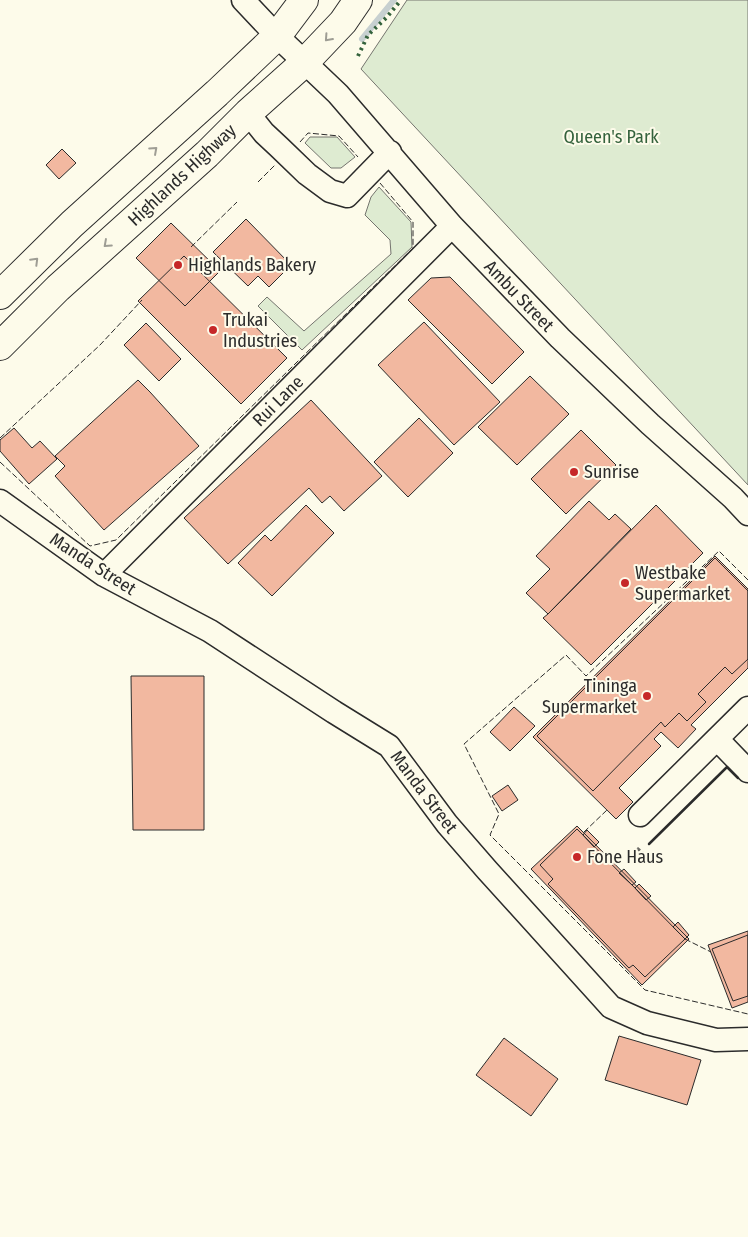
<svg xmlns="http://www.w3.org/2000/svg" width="748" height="1237" font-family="'Fira Sans Condensed',sans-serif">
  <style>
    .green { fill: #deebd1; stroke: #74746e }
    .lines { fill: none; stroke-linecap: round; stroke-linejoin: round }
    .stream { stroke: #c7d0d0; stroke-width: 6 }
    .building { fill: #f2b8a0; stroke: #2b2b2b }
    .minor-casing { stroke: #2b2b2b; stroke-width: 25 }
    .major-casing { stroke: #2b2b2b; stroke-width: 30 }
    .path { stroke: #6a6964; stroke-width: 3; stroke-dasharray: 4 2.5; stroke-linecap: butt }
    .minor { stroke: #fdfbea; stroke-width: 22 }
    .major { stroke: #fdfbea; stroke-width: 28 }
    .hedge { stroke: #34623c; stroke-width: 4; stroke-dasharray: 2.5 4; stroke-linecap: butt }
    .fence { stroke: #2b2b2b; stroke-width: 1; stroke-dasharray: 6 2.5; stroke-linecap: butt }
    .wall { stroke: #2b2b2b; stroke-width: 2.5 }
    .oneway { stroke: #9e9d94 }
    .poi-dot { fill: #c62828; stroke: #fdfbea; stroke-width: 2 }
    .labels { text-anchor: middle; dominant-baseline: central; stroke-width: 4; stroke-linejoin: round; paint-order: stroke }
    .park-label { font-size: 18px; fill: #34623c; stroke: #fdfbea }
    .street-label { font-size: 18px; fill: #2b2b2b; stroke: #fdfbea }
    .poi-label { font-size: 18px; fill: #2b2b2b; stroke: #fdfbea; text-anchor: start }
  </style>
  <rect width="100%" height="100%" fill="#fdfbea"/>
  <path class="green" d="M407 0H748V485L361 69Z
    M310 137H337L355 157 341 168H331L305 143Z
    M379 187 411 222 412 247 302 350 258 306 267 297 304 331 391 254 390 240 365 215 371 197Z"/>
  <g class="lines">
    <path class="stream" d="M362 39 394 0"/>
  </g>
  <path class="building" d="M62 149 76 163 59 179 46 165Z
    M246 219 291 265 269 287 258 276 248 286 213 252Z
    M171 223 220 271 185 306 136 258Z
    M184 256 287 358 241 404 138 301Z
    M450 277 524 352 492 384 408 300 431 278Z
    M424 322 500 402 454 445 378 365Z
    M146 323 181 359 159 381 124 345Z
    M530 376 569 414 517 465 478 427Z
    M138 380 150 392 199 446 104 530 55 476 65 466 55 456Z
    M311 400 382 476 344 511 330 496 322 503 309 488 228 564 184 518Z
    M419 418 453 453 408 497 374 462Z
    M14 428 32 448 40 441 57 459 29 484 0 451V440Z
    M581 430 616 465 566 514 531 479Z
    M589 501 609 520 615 514 631 529 548 614 526 593 550 569 536 556Z
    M306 505 334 533 272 596 238 563 265 535 271 541Z
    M656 505 703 553 591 665 543 618 548 614Z
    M715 556 748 589V668L691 725 696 729 678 748 661 732 654 739 661 746 619 788 633 802 616 819 533 737Z
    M715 558 748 591V659L732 674 725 667 698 694 706 702 687 721 679 713 665 727 661 722 593 791 537 736Z
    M131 676H204V830H133Z
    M514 707 535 726 510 751 490 732Z
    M508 785 518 800 502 811 492 796Z
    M577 826 689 939 642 985 531 869Z
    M577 829 685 939 645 977 633 965 629 968 548 884 553 879 540 865Z
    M587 830 599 842 594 847 583 835Z
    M624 869 636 882 632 885 619 873Z
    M639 884 651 896 646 900 635 888Z
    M678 922 689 935 685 939 673 927Z
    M748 931V1002L732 1008 708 945Z
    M748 935V996L733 1001 712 949Z
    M619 1036 701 1060 687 1105 605 1080Z
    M504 1038 558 1079 531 1116 476 1075Z"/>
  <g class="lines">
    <defs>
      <path id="minor" d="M243 0 277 36 338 94 452 226 560 338 650 424 733 498 748 514
        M248 113 264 133 279 147 307 174 330 191 347 196 390 152
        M0 501 104 575 210 631 334 712 389 746 447 824 487 870 611 1007 647 1023 716 1040 748 1039
        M104 575 452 226
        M717 739 748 771
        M640 815 748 708"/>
      <path id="major" d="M0 295 72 224 217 93 277 36 304 0
        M0 346 58 288 207 154 248 113 305 62 343 22 358 0"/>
    </defs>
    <use href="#minor" class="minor-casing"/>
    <use href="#major" class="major-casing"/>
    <path class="path" d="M637 848 650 860"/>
    <use href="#minor" class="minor"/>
    <use href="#major" class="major"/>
    <path class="hedge" d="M358 56 368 35 387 17 401 0"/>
    <path class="fence" d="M300 142 308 133 339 136 358 157
      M258 182 276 164
      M191 247 237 202
      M0 438 100 345 142 300
      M0 462 90 546 116 540 413 248V222L380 183
      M748 580 719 551 586 676 566 655 464 744 499 814 490 835 645 990 748 1014
      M584 832 607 810
      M685 939 711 952"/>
    <path class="wall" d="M649 844 727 767 738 778"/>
  </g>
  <defs><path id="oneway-chevron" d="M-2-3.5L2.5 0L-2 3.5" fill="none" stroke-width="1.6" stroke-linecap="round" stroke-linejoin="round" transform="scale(1.25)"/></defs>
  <g class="oneway">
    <use href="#oneway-chevron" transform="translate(328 38) rotate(132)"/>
    <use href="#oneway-chevron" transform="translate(154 150) rotate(-42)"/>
    <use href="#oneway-chevron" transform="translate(107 244) rotate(138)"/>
    <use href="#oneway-chevron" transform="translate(35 261) rotate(-45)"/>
  </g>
  <g class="poi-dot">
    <circle cx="178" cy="265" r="5"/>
    <circle cx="213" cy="330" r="5"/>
    <circle cx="574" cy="472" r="5"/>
    <circle cx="625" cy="583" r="5"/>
    <circle cx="647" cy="696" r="5"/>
    <circle cx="577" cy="857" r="5"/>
  </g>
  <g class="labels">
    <g class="park-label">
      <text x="611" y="137">Queen's Park</text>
    </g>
    <g class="street-label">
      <text transform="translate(182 175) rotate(-43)">Highlands Highway</text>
      <text transform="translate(519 296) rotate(46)">Ambu Street</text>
      <text transform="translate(278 401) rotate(-45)">Rui Lane</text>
      <text transform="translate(93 564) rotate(33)">Manda Street</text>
      <text transform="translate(424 792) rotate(53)">Manda Street</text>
    </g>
    <g class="poi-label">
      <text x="188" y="265">Highlands Bakery</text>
      <text x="223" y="320">Trukai<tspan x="223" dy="21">Industries</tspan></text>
      <text x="584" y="472">Sunrise</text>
      <text x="635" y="573">Westbake<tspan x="635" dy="21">Supermarket</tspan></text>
      <text x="637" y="686" text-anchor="end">Tininga<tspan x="637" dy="21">Supermarket</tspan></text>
      <text x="587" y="857">Fone Haus</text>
    </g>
  </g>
</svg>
